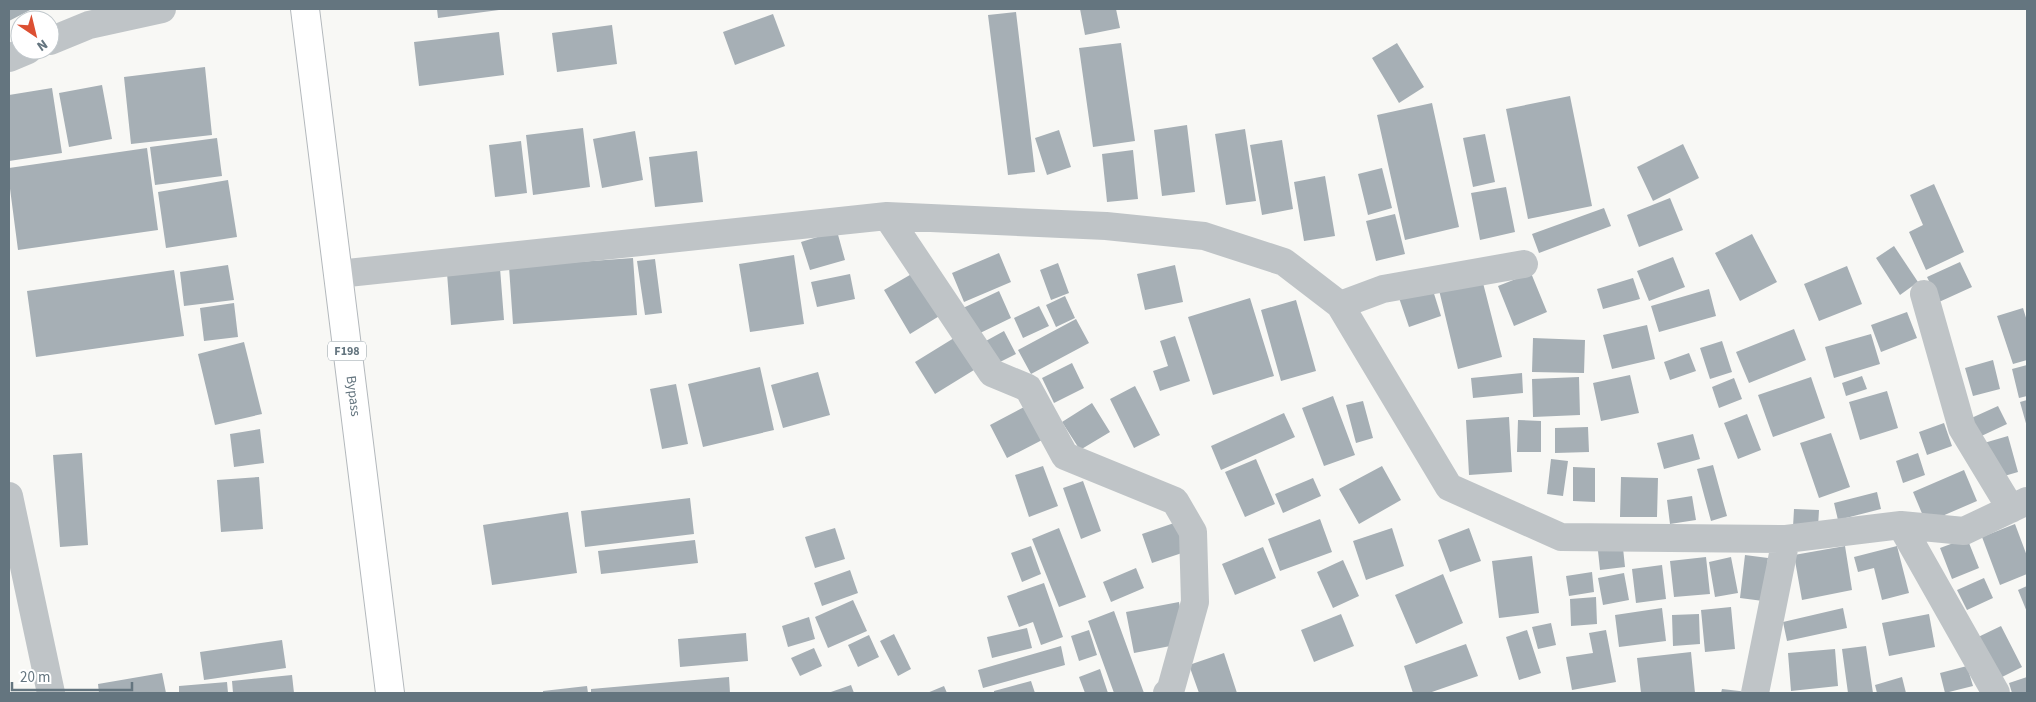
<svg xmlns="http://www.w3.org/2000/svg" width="2036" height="702" font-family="'Source Sans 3',sans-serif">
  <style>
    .building { fill: #a6afb5 }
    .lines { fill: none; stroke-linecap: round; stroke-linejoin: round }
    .primary-casing { stroke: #b3b8bc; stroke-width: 30 }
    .minor { stroke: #bfc4c7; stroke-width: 28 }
    .tertiary { stroke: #bfc4c7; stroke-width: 28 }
    .primary { stroke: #fff; stroke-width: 28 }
    .labels { text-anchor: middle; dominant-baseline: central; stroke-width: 5; stroke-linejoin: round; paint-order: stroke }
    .shield { fill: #fff; stroke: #929ea5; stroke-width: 1 }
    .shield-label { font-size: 12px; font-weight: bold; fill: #64757f }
    .street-label { font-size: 14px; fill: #64757f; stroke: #fff }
  </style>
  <rect width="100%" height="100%" fill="#f8f8f5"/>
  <path class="building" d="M9 9H32L9 21Z
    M437 9H499V10L438 18Z
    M1080 9H1116L1120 28 1085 35Z
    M1016 12 1035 172 1008 175 988 15Z
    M773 14 785 46 735 65 723 32Z
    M612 25 617 64 557 72 552 33Z
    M499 32 504 75 419 86 414 42Z
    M1121 43 1135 141 1093 147 1079 48Z
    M1397 43 1424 87 1399 103 1372 58Z
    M205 67 212 135 131 144 124 77Z
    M102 85 112 139 69 147 59 93Z
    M52 88 62 153 9 161V95Z
    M1570 96 1592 206 1528 219 1506 109Z
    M1432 103 1459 227 1405 240 1377 115Z
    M1187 125 1195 192 1162 196 1154 130Z
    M583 128 590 187 533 195 526 135Z
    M1245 129 1256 201 1226 205 1215 134Z
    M1059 130 1071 167 1047 175 1035 138Z
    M635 131 643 180 602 188 593 139Z
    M1485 134 1495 182 1473 187 1463 138Z
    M217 138 222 176 155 185 150 147Z
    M1282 140 1293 209 1262 215 1250 145Z
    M521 141 527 193 495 197 489 145Z
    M1683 144 1699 178 1653 201 1637 167Z
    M147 148 158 230 18 250 9 181V168Z
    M1133 150 1138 199 1107 202 1102 154Z
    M697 151 703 202 655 207 649 157Z
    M1382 168 1392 208 1368 215 1358 174Z
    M1325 176 1335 236 1304 241 1294 182Z
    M228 180 237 237 166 248 158 192Z
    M1934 184 1964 252 1926 270 1909 232 1923 225 1910 195Z
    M1506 187 1515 232 1480 240 1471 193Z
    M1670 198 1683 230 1639 247 1627 215Z
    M1604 208 1611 226 1539 253 1532 234Z
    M1395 214 1405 254 1376 261 1366 221Z
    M837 231 845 260 810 270 801 242Z
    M1752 234 1777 282 1740 301 1715 253Z
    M1894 246 1918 282 1900 295 1876 258Z
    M999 253 1011 282 964 302 952 273Z
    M794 255 804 324 750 332 739 264Z
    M1673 257 1685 287 1649 301 1637 271Z
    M633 258 637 315 513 324 509 267Z
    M655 259 662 313 645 315 637 261Z
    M1960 262 1972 287 1939 302 1927 277Z
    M1058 263 1069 293 1051 300 1040 270Z
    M228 265 234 300 184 306 180 272Z
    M1175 265 1183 302 1145 310 1137 274Z
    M1847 266 1862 304 1819 321 1804 284Z
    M500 268 504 320 451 325 447 273Z
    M174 270 184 336 36 357 27 291Z
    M915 272 941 315 910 334 884 290Z
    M1531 273 1547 312 1514 326 1498 286Z
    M850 274 855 299 817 307 811 282Z
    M1633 278 1640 299 1603 309 1597 289Z
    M1482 279 1502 357 1458 369 1439 290Z
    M1431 284 1441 316 1409 327 1398 295Z
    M1709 289 1716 316 1659 332 1651 306Z
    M999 291 1011 318 976 335 963 308Z
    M1065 296 1075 318 1056 327 1046 305Z
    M1250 298 1274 376 1213 395 1188 317Z
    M1296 300 1316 371 1281 381 1261 310Z
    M234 303 238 337 204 341 200 308Z
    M1039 306 1049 326 1023 338 1014 318Z
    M2023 308 2027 321V360L2013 364 1997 316Z
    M1907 312 1917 338 1881 352 1871 325Z
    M1076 319 1089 343 1031 374 1018 350Z
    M1647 325 1655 359 1612 369 1603 335Z
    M1794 329 1806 360 1749 383 1736 352Z
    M1004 331 1016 354 996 364 984 342Z
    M1871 334 1880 364 1834 378 1825 347Z
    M1175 336 1190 381 1160 391 1153 371 1168 366 1160 341Z
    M954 338 974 370 935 394 915 362Z
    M1533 338 1585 340 1584 373 1532 372Z
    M1722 341 1732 372 1710 379 1700 348Z
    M244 342 262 414 215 425 198 354Z
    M1689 353 1696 371 1670 380 1664 362Z
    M1993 360 2000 389 1973 396 1965 368Z
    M1072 363 1084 388 1054 403 1042 378Z
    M2027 365V396L2019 398 2012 369Z
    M760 367 774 430 703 447 688 384Z
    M818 372 830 415 783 428 771 385Z
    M1522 373 1523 393 1473 398 1471 378Z
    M1630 375 1639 413 1601 421 1593 383Z
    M1862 376 1867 389 1846 396 1842 383Z
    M1579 377 1580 415 1533 417 1532 379Z
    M1811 377 1825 418 1773 437 1758 395Z
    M1734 378 1742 399 1719 408 1712 387Z
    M676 384 688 444 662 449 650 389Z
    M1135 386 1160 435 1134 448 1110 399Z
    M1887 391 1898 428 1860 440 1849 402Z
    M1333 396 1355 455 1324 466 1302 408Z
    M2027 400V427L2020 402Z
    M1363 401 1373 438 1356 443 1346 405Z
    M1092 403 1110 432 1080 450 1062 422Z
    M1026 406 1044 439 1007 458 990 425Z
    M1998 406 2007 424 1975 439 1967 420Z
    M1284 413 1295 437 1221 470 1211 446Z
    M1747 414 1761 450 1738 459 1724 423Z
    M1509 417 1512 472 1469 475 1466 420Z
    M1518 420 1541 421V452H1517Z
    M1944 423 1952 446 1927 455 1919 432Z
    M1588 427 1589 452 1555 453V428Z
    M260 429 264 463 234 467 230 434Z
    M1831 433 1850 487 1819 498 1800 443Z
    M1693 434 1700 459 1664 469 1657 443Z
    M2008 436 2018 472 1994 479 1984 443Z
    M82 453 88 545 60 547 53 455Z
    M1918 453 1925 475 1903 483 1896 461Z
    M1256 459 1275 504 1245 517 1225 472Z
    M1551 459 1568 461 1563 496 1547 494Z
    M1713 465 1727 516 1711 521 1697 469Z
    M1043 466 1058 506 1029 517 1015 475Z
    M1382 466 1401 500 1359 524 1339 489Z
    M1573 467 1595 468V502L1573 501Z
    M1964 470 1977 501 1926 523 1913 492Z
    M259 477 263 529 221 532 217 480Z
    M1621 477 1658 478 1657 517H1620Z
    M1313 478 1321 496 1283 513 1275 494Z
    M1083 481 1101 531 1081 539 1063 488Z
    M1877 492 1881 509 1838 520 1834 503Z
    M1692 496 1696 520 1670 524 1667 500Z
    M690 498 694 534 585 547 581 511Z
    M1794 509 1819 510 1818 527H1793Z
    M568 512 577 573 492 585 483 525Z
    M1320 519 1332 552 1280 571 1268 539Z
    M1177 522 1188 551 1152 563 1142 534Z
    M2015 524 2027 556V574L2000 585 1982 537Z
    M835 528 845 559 815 568 805 537Z
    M1059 528 1086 597 1059 607 1032 539Z
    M1392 528 1404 566 1366 580 1353 541Z
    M1469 528 1481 561 1450 572 1438 540Z
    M1967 538 1979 568 1952 579 1940 548Z
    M695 540 698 563 601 574 598 551Z
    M1031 546 1041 574 1022 582 1011 553Z
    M1845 546 1852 590 1802 600 1794 555Z
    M1897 546 1909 593 1882 600 1874 568 1858 572 1854 557Z
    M1263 547 1276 578 1235 595 1222 564Z
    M1623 548 1625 567 1600 570 1598 551Z
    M1745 555 1768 558 1763 601 1740 598Z
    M1532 556 1539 613 1499 618 1492 561Z
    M1706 557 1710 594 1674 597 1670 561Z
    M1731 557 1738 593 1715 597 1709 562Z
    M1343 560 1359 596 1333 608 1317 572Z
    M1662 565 1666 599 1636 603 1632 569Z
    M1136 568 1144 588 1111 602 1103 582Z
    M850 570 858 593 822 606 814 583Z
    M1592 572 1594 592 1569 596 1566 576Z
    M1624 573 1629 600 1603 605 1598 578Z
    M1443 574 1463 623 1416 644 1395 595Z
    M1984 578 1993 598 1967 610 1957 590Z
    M1044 583 1063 637 1041 645 1033 622 1019 627 1007 596Z
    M2027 586V612L2018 590Z
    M1596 597 1597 624 1571 626 1570 599Z
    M853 600 867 631 828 648 815 617Z
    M1179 602 1186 643 1134 653 1126 612Z
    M1731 607 1735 649 1705 652 1701 610Z
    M1662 608 1666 641 1619 647 1615 615Z
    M1843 608 1847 628 1787 641 1783 622Z
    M1114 611 1130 655 1144 693H1114L1088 621Z
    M1341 614 1354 646 1314 662 1301 630Z
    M1699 614 1700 644 1673 646 1672 615Z
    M1929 614 1935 647 1889 656 1882 623Z
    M809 617 815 639 788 647 782 626Z
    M1551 623 1556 645 1538 649 1532 627Z
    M2001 626 2022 667 1996 680 1974 639Z
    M1027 628 1032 648 992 658 987 637Z
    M1089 630 1097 655 1079 661 1071 636Z
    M1527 630 1541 673 1519 680 1506 637Z
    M1606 630 1616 682 1572 690 1566 657 1593 653 1589 633Z
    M746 633 748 661 680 667 678 639Z
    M894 634 911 669 898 676 880 641Z
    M869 635 879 657 858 667 848 645Z
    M282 640 286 668 204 680 200 652Z
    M1466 644 1478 676 1429 693H1413L1404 666Z
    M1061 646 1065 665 983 688 978 670Z
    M1866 646 1873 693H1848L1842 649Z
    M814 648 822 666 800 676 791 658Z
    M1835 649 1838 686 1791 691 1788 653Z
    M1691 652 1695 693H1641L1637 658Z
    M1224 653 1237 693H1199L1189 665Z
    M1967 666 1973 686 1945 693 1940 673Z
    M1100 669 1108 693H1085L1079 677Z
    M162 673 166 693H99L98 684Z
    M292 675 294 693H233L232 681Z
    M729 677 730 693H591V689Z
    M1902 677 1906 693H1877L1875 685Z
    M2027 677V693H2012L2009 683Z
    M1031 681 1035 693H994V691Z
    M227 682 228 693H179V686Z
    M851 685 854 693H828Z
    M587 686 588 693H543V691Z
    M944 686 947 693H927Z
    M1722 689 1748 692V693H1721Z"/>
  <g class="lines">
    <defs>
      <path id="primary" d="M305 9 390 693"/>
    </defs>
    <use href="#primary" class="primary-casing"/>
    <path class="minor" d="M887 216 992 373 1028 388 1065 456 1175 501 1193 532 1195 602 1170 692 1167 693
      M338 274 887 216 1106 226 1204 236 1284 262 1340 305 1449 487 1561 537 1786 539 1755 693
      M1924 294 1962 428 2011 509
      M1340 305 1383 289 1524 264
      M9 496 51 693
      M1901 525 1996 693
      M1786 539 1901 525 1964 531 2027 501"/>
    <path class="tertiary" d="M50 41 89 25 162 9
      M9 58 28 50"/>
    <use href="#primary" class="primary"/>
  </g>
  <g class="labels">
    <rect class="shield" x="328" y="341.5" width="38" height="19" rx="4"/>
    <g class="shield-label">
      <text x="347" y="351">F198</text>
    </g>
    <g class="street-label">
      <text transform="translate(353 396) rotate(83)">Bypass</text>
    </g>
  </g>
  <rect width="2036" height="702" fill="none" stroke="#64757f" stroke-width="20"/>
  <g transform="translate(35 35) rotate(145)"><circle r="24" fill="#ffffff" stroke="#c1c8cc"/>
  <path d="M0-4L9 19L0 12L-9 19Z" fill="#dc4f32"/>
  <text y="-8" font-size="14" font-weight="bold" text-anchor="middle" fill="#64757f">N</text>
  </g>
  <path d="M12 682v8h120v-8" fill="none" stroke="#64757f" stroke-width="2.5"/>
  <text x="20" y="682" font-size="15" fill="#64757f" stroke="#ffffff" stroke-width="4" paint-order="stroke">20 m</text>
</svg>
